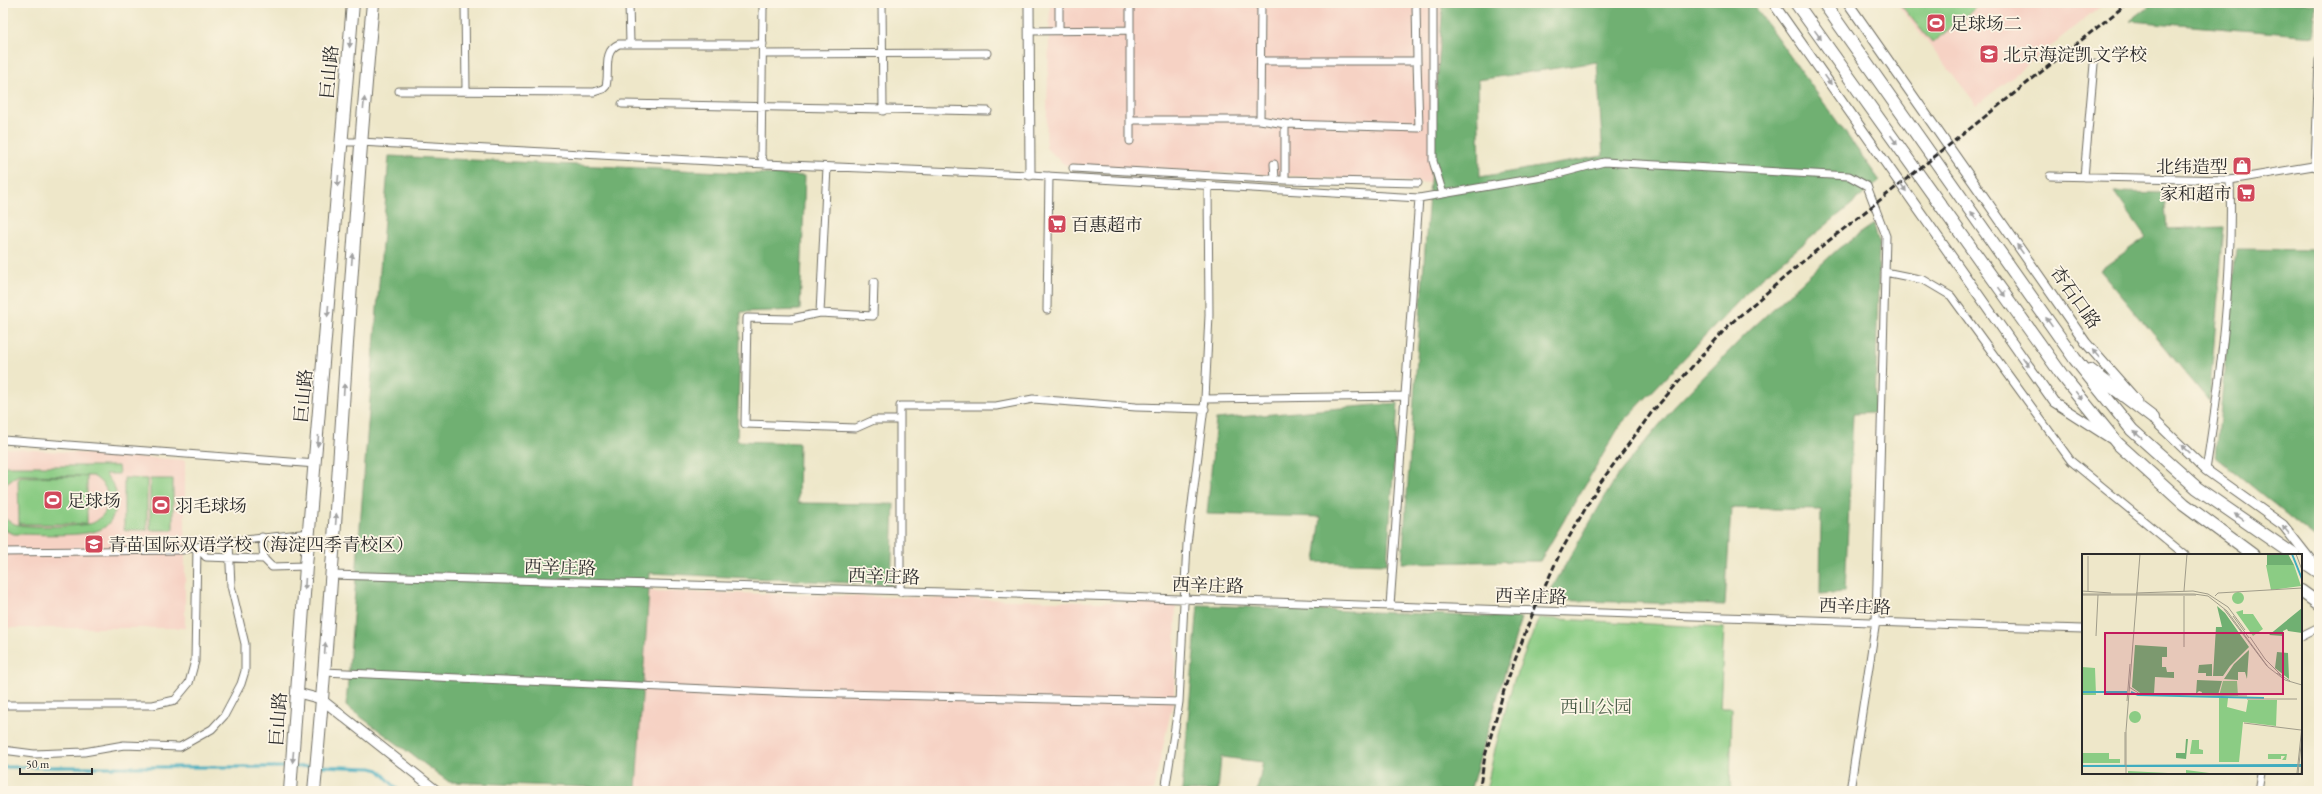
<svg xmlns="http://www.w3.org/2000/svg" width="2322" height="794" font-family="'EB Garamond','Noto Serif SC',serif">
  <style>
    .built { fill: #f6d2c4 }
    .green { fill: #8bcc84; stroke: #5b7c58 }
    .forest { fill: #70b072; stroke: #4e6e4e; fill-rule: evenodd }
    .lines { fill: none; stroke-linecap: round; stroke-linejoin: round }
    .stream { stroke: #40acbf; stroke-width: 3 }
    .minor-casing { stroke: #6f6d62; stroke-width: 9 }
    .tertiary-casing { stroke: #6f6d62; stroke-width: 11 }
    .primary-casing { stroke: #6f6d62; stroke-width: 14 }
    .minor { stroke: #fff; stroke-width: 7 }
    .tertiary { stroke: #fff; stroke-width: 9 }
    .primary { stroke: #fff; stroke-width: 12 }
    .rail { stroke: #2b2b2b; stroke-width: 3; stroke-dasharray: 6 3; stroke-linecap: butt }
    .oneway { fill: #a0a0a0 }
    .labels { text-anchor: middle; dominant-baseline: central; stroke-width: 3.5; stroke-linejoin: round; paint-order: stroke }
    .poi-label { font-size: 18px; fill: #2b2b2b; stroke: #fcf5e5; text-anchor: start }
    .street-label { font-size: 18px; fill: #2b2b2b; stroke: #fcf5e5 }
    .park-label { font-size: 18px; fill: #485b46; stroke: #fcf5e5 }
    .inset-river { fill: none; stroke: #40acbf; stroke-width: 2 }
    .inset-road { fill: none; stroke: #a09c8a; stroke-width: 1 }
    .view { fill: #c2185b; fill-opacity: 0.15; stroke: #c2185b; stroke-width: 2 }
    .inset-edge { fill: none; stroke: #2b2b2b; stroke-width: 2 }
  </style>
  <rect width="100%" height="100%" fill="#fcf5e5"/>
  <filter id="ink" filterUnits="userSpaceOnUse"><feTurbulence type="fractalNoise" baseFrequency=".025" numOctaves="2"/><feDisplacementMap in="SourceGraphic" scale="8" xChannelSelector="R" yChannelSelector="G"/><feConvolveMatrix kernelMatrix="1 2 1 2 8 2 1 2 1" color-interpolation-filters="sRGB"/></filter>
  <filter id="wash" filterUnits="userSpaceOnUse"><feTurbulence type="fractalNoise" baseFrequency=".012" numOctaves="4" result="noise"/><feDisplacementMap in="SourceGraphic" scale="16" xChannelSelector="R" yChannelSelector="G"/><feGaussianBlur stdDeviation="0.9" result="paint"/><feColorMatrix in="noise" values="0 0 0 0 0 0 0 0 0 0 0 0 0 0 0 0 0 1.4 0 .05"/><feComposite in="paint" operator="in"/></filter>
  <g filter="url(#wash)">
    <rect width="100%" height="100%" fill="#eee7c9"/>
    <path class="built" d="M1050 3H1443L1430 183 1065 165 1046 148Z
      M1896 3H2104L1977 105Z
      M3 448 185 460V628H3Z
      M649 591 1176 604 1174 698 1153 791 636 789Z"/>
    <path class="green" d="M1899 3H1982L1932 43Z
      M3 466H118L119 474H105C115 485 120 496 115 511 113 517 109 525 103 528 88 538 34 534 14 534L4 530 3 516C7 521 13 524 19 525 31 527 83 527 93 523 103 518 109 508 108 498 107 487 102 482 93 476L18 475 3 485Z
      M87 476V524H19L18 477Z
      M124 478 147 479V530H124Z
      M150 479H173V530H150Z
      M1539 618 1724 628 1720 708H1732L1730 791H1486L1495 749 1513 683Z"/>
    <path class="forest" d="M1443 3H1752L1880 181 1758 281 1621 424 1540 561 1402 563ZM1597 62 1603 156 1480 177 1478 80Z
      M2153 3H2315V36L2130 21Z
      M389 156 805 176 800 310 741 312 737 441 799 443 798 503 894 504 891 585 650 573 636 789 449 782 346 706Z
      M2114 192 2164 193 2167 229 2224 227 2209 401 2100 270 2146 237Z
      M1874 224 1879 246 1875 413 1853 414 1845 592 1820 594 1821 510 1731 508 1725 605 1545 600 1617 476 1675 406 1748 332 1839 248Z
      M2236 249 2319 250V541L2216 457Z
      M1398 403 1387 564 1315 562 1321 517 1207 514 1216 419Z
      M1198 605 1521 618 1470 791H1257L1263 762 1221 757 1218 791H1182Z"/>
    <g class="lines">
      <path class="stream" d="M319 766 371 768 379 770 399 791
        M3 767H289
        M295 767 313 766"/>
    </g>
  </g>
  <g filter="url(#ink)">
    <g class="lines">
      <defs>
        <path id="minor" d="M465 3 466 90
          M629 3 630 44
          M882 3 883 111
          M1059 3V30
          M1130 3V141
          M1433 3V161L1443 194
          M1030 31 1129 30
          M764 54 987 53
          M1262 61H1417L1416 3
          M399 91 594 92 603 89 606 86C610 71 602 51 619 44H763
          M622 104 988 111
          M1130 120H1260L1261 3
          M1260 120 1285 124 1419 128 1417 61
          M1285 124V180L1418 183
          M341 142H360L765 164 1030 175 1419 198 1554 175 1604 162 1849 176 1867 186 1886 236 1876 621 1850 791
          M765 164 761 156 763 8 765 3
          M1274 164 1275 179
          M2315 167 2319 60
          M1073 168 1285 180
          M2050 176 2230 180
          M2084 177 2094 64
          M1885 272 1924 280 1951 296 2071 461 2185 555
          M874 282 873 316 820 313 791 319 747 318 745 424 856 428 874 420H899
          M1047 310 1049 176
          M820 313 827 167
          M1205 399 1405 396
          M3 440 316 464
          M2206 470C2221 374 2233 277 2230 180L2319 165
          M262 537 264 559 272 567 306 566
          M197 547 206 557 264 559
          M3 552 182 550 197 547 198 549 200 546 207 544 310 533
          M331 575 1121 597 2083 629
          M900 592V406H996L1033 399 1136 407 1205 409
          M1390 606 1419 198
          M2301 636 2319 627
          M324 672 799 693 1179 702
          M3 705H153L175 700 189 683 195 661 197 547
          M3 750 34 754 84 752 124 745 180 747 212 729 224 716 241 684 245 671V644L231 586 229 543
          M1165 791 1179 702 1187 544 1205 399 1209 315 1208 186
          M2258 791 2261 773"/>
        <path id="tertiary" d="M1029 3 1030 175
          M1773 3 2054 402 2110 438
          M1848 3 2086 343 2138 402
          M2149 415 2206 470 2283 525 2316 567
          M298 693 321 699 437 791"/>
        <path id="primary" d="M1796 3 2062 375 2117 443 2184 504 2253 555
          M1824 3 2075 359 2132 430 2197 488 2294 555
          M2090 370 2153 418
          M2301 560 2319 572
          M2301 591 2319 604
          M290 791 306 566 353 3
          M314 791C339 529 348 265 373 3"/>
      </defs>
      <use href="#minor" class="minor-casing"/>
      <use href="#tertiary" class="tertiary-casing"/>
      <use href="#primary" class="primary-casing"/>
      <use href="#minor" class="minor"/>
      <use href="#tertiary" class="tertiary"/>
      <use href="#primary" class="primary"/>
      <path class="rail" d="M1479 791 1485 756 1505 687 1530 620 1560 553 1600 483 1652 412 1729 325 1807 258 2128 3"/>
    </g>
    <defs><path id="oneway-solid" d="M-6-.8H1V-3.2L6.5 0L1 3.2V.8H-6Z"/></defs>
    <g class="oneway">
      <use href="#oneway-solid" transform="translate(1818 35) rotate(54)"/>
      <use href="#oneway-solid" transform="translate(350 42) rotate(95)"/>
      <use href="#oneway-solid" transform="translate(1828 80) rotate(55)"/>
      <use href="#oneway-solid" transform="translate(364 103) rotate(-84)"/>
      <use href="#oneway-solid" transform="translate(1894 140) rotate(54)"/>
      <use href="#oneway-solid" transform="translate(338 181) rotate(95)"/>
      <use href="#oneway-solid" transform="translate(1903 187) rotate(55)"/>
      <use href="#oneway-solid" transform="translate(1974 216) rotate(-125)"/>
      <use href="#oneway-solid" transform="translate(2020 249) rotate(-125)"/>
      <use href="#oneway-solid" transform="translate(352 259) rotate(-86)"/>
      <use href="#oneway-solid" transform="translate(2002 292) rotate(54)"/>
      <use href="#oneway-solid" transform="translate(328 311) rotate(95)"/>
      <use href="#oneway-solid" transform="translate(2049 322) rotate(-125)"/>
      <use href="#oneway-solid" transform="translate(2096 354) rotate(-131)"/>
      <use href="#oneway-solid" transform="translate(2026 362) rotate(55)"/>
      <use href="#oneway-solid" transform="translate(344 389) rotate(-86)"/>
      <use href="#oneway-solid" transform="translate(2079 396) rotate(51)"/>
      <use href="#oneway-solid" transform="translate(2138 435) rotate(-138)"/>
      <use href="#oneway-solid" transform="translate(318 441) rotate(95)"/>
      <use href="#oneway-solid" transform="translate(2185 449) rotate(-136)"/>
      <use href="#oneway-solid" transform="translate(2239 517) rotate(-146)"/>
      <use href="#oneway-solid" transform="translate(336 519) rotate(-86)"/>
      <use href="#oneway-solid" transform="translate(2286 530) rotate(-130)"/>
      <use href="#oneway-solid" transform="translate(305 584) rotate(94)"/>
      <use href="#oneway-solid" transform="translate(325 648) rotate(-86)"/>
      <use href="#oneway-solid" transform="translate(293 757) rotate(95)"/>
    </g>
  </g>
  <defs>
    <symbol id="stadium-square" viewBox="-11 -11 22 22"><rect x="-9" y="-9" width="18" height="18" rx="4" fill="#d1495b" stroke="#fcf5e5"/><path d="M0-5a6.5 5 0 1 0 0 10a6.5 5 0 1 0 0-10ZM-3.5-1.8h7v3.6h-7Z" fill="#fff"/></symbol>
    <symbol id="school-square" viewBox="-11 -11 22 22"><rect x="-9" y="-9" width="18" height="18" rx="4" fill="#d1495b" stroke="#fcf5e5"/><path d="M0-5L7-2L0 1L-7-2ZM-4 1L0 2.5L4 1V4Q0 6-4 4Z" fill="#fff"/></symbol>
    <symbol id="shop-square" viewBox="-11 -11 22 22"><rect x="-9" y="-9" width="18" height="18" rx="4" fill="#d1495b" stroke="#fcf5e5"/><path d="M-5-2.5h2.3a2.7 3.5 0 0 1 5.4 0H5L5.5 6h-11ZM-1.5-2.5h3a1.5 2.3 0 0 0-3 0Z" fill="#fff"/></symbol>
    <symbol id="supermarket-square" viewBox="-11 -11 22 22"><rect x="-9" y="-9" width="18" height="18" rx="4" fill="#d1495b" stroke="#fcf5e5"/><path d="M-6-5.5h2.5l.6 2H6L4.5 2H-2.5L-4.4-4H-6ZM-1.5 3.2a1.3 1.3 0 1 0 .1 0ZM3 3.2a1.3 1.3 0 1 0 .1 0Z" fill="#fff"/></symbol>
  </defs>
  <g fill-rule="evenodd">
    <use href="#stadium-square" x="1925" y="12" width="22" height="22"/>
    <use href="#school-square" x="1978" y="43" width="22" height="22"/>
    <use href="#shop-square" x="2231" y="155" width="22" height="22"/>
    <use href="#supermarket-square" x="2235" y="182" width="22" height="22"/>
    <use href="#supermarket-square" x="1046" y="213" width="22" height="22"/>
    <use href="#stadium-square" x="42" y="489" width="22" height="22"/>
    <use href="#stadium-square" x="150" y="494" width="22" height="22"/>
    <use href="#school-square" x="83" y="533" width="22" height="22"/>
  </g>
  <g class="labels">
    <g class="poi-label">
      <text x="1950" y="23">足球场二</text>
      <text x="2003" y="54">北京海淀凯文学校</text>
      <text x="2228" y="166" text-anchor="end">北纬造型</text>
      <text x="2232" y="193" text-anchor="end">家和超市</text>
      <text x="1071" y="224">百惠超市</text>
      <text x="67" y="500">足球场</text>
      <text x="175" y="505">羽毛球场</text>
      <text x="108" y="544">青苗国际双语学校（海淀四季青校区）</text>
    </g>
    <g class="street-label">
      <text transform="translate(329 72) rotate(-85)">巨山路</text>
      <text transform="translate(2076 297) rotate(55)">杏石口路</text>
      <text transform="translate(303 396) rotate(-85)">巨山路</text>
      <text transform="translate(560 567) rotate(2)">西辛庄路</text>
      <text transform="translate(884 576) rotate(2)">西辛庄路</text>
      <text transform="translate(1208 585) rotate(2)">西辛庄路</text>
      <text transform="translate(1531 596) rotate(2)">西辛庄路</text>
      <text transform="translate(1855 606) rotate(2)">西辛庄路</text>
      <text transform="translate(278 719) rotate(-86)">巨山路</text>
    </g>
    <g class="park-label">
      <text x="1596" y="706">西山公园</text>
    </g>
  </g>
  <g transform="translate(2082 554)">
    <rect width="220" height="220" fill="#eee7c9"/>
    <path d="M184 11H212L219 32 189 36ZM150 44a6 6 0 1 1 12 0a6 6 0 1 1-12 0ZM161 56V60H171L181 75 171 82 154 58ZM0 113 13 114 14 141H0ZM141 127H155L156 142H137ZM137 144H146L145 153 164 158 166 146H195L194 172 161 168 157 208H137ZM47 163a6 6 0 1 1 12 0a6 6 0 1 1-12 0ZM110 186H117V195L121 196V200H108ZM0 199H27V205H38V209H0ZM186 200H205L204 206H200L203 202H199V205H186ZM104 216 135 220H46V217L86 219H104Z" fill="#8bcc84"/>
    <path d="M185 0H206L212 11H185ZM135 52 143 59 167 93 148 112 141 122H131L134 73H140ZM220 54V79L206 77 205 75 201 77V82L187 81ZM53 91 85 93V103H80V113H84L85 118H92V124L73 123 72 140 58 139 50 133ZM167 96 165 125 163 118H156V126L142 125 152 110ZM195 98 206 99 207 125 193 114ZM130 110V122H124V119H116L117 111ZM115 126 140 127 136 141H119L120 138 117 137 114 140ZM104 185H106L104 205 94 204V199H103Z" fill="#70b072"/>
    <path d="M220 210V213H0V211Z" fill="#40acbf"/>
    <path class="inset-river" d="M210 0 220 25M0 138H45M49 138 56 141 182 144"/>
    <path class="inset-road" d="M214 0 220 16M0 37 29 39M6 37V2M102 37 105 0M54 39 111 37 126 40 146 53 163 76M0 40H112L126 42 145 57 186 113 203 126 220 131M0 41H114M102 42V93M133 42 136 39 220 34M142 55 185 112M151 62 167 84M14 82 16 41M168 83 183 105 199 121M195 119 208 127M47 133 58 140 165 142M165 145H215M45 147 48 110M162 169 219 176M43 178V211M215 219 220 172M44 220V177L58 0M216 220 220 182M219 220 220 202"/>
    <path class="view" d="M23 79H201V140H23Z"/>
    <rect width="220" height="220" class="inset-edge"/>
  </g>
  <rect width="2322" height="794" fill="none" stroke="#fcf5e5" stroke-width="16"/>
  <path d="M20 768v6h72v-6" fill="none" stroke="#2b2b2b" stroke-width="2"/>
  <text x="26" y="768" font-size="12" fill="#2b2b2b" stroke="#fcf5e5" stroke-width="3" paint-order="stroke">50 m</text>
</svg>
